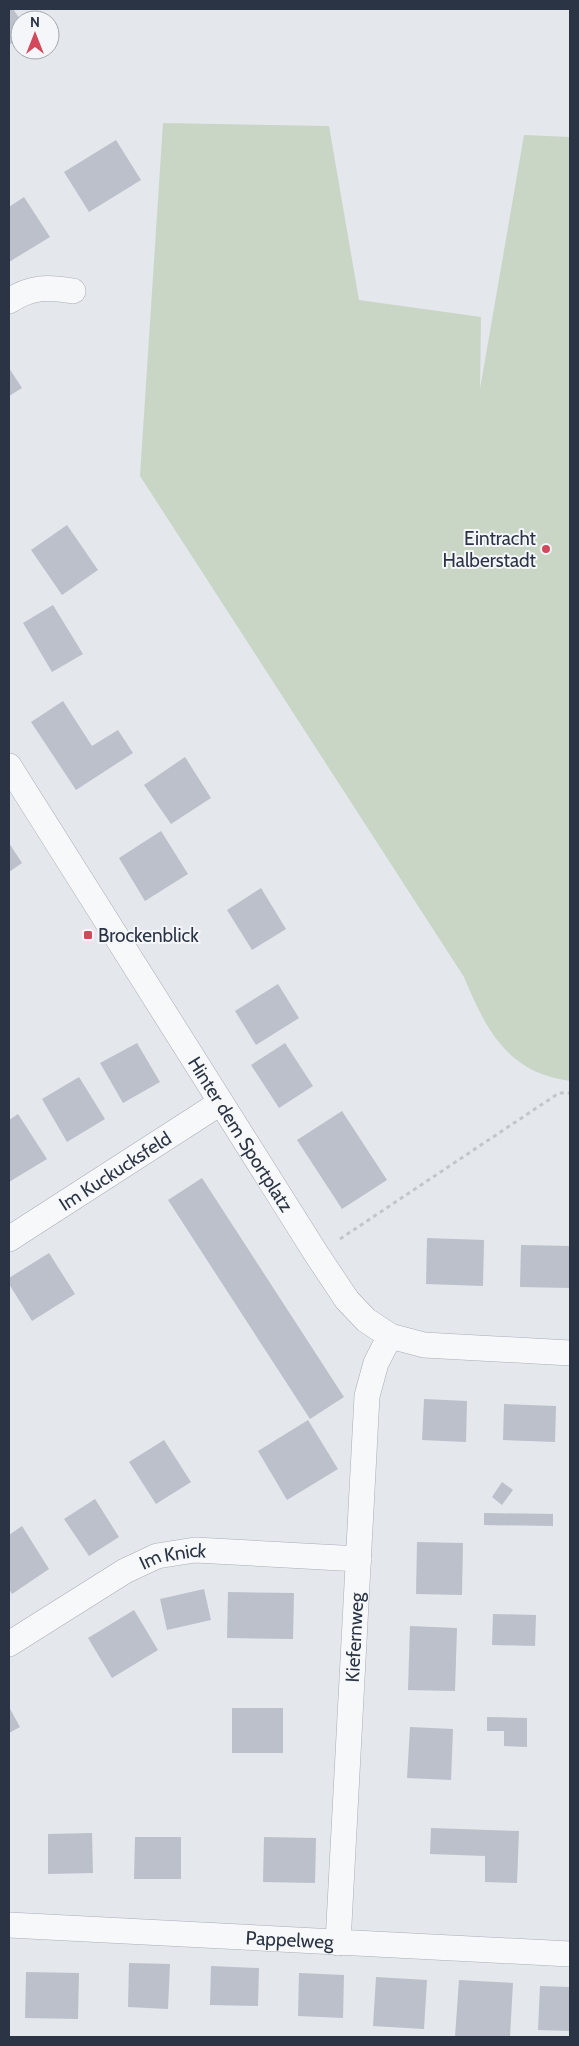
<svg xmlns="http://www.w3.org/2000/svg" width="579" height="2046" font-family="Cabin,sans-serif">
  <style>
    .green { fill: #c9d6c5 }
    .building { fill: #bbc0ca }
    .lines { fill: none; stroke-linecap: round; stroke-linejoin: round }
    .minor-casing { stroke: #a9aeb7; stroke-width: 26 }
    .path { stroke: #c2c5cb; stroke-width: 3; stroke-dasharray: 4 4; stroke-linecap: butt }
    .minor { stroke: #f7f8fa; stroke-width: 25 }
    .poi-dot { fill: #d1495b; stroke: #f4f6f9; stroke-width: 2 }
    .labels { text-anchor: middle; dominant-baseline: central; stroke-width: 4; stroke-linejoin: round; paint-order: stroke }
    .poi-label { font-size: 19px; fill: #2b3445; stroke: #f4f6f9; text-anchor: end }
    .street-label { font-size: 19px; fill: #2b3445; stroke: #f4f6f9 }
  </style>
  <rect width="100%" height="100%" fill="#e4e7ec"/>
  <path class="green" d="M163 123 329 126 359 300 481 317 480 389 524 135 570 137V1081C508 1073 486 1030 464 977L140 476Z"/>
  <path class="building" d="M9 9H13L20 19V38L9 45Z
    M116 140 141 180 89 212 64 172Z
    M24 197 50 237 9 262V207Z
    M9 368 22 388 9 396Z
    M67 525 98 570 62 595 31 550Z
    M53 605 83 654 52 672 23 623Z
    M63 701 92 746 118 730 133 753 76 790 31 722Z
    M185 757 211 798 171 824 144 785Z
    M161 831 188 874 145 901 119 858Z
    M9 843 22 863 9 872Z
    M261 888 286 929 252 950 227 910Z
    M278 984 299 1018 256 1045 235 1011Z
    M137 1043 160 1082 123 1103 100 1063Z
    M285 1043 313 1086 279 1108 251 1065Z
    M79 1077 105 1119 67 1142 42 1099Z
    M342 1111 387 1180 342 1209 297 1140Z
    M18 1114 47 1159 9 1182V1120Z
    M202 1178 344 1397 310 1419 168 1200Z
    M427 1238 484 1240 483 1286 426 1284Z
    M521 1245 570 1246V1288L520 1287Z
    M49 1253 75 1294 32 1321 9 1284V1278Z
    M424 1399 467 1401 466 1442 422 1440Z
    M504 1404 556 1406 555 1442 503 1440Z
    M308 1420 338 1469 287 1500 258 1451Z
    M164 1440 191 1482 156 1504 129 1462Z
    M502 1482 513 1490 502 1505 492 1497Z
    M95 1499 119 1537 89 1556 64 1519Z
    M484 1513 553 1514V1526L484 1525Z
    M22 1526 49 1569 12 1594 9 1589V1535Z
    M417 1542 463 1543 462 1595 416 1594Z
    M204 1589 211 1620 167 1630 160 1599Z
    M228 1592 294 1593 293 1639 227 1638Z
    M134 1610 158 1650 112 1678 88 1638Z
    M493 1614 536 1615 535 1646 492 1645Z
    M410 1626 457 1628 455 1691 408 1690Z
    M9 1707 20 1727 9 1733Z
    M232 1708H283V1753H232Z
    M487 1717 527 1718V1747L504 1746V1731H487Z
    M410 1727 453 1729 451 1780 407 1778Z
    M431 1828 519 1831 517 1883 485 1882V1856L430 1854Z
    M92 1833 93 1873 48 1874V1834Z
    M135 1837H181V1879H134Z
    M264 1837 316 1838 315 1883 263 1882Z
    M129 1963 170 1964 168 2009 128 2007Z
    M211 1966 259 1968 258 2006 210 2005Z
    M26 1972 79 1973 78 2019 25 2018Z
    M299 1973 344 1975 343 2018 298 2016Z
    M376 1977 427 1980 424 2029 373 2026Z
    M459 1980 513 1983 510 2037H455Z
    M540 1986 570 1987V2031L538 2030Z"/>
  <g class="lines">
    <defs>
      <g id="minor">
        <path d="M9 301C32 286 48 287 73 291"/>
        <path id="s1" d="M9 766 317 1255 347 1300 366 1320 390 1336 424 1345 570 1353"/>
        <path id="s2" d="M9 1239 220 1103"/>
        <path id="s3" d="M9 1644 125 1571 157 1556 195 1550 359 1559"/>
        <path id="s4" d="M9 1925 570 1954"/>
        <path id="s5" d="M338 1943 367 1396 376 1363 390 1336"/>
      </g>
    </defs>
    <use href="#minor" class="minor-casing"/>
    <path class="path" d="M340 1239 559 1093H570"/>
    <use href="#minor" class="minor"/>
  </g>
  <g class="poi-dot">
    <circle cx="546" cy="549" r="5"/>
    <rect x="83" y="930" width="10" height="10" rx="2.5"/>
  </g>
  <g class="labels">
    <g class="poi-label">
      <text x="536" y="538">Eintracht<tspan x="536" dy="22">Halberstadt</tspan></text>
      <text x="98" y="935" text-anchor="start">Brockenblick</text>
    </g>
    <g class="street-label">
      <text stroke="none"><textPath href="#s1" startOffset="435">Hinter dem Sportplatz</textPath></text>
      <text stroke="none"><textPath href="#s2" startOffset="126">Im Kuckucksfeld</textPath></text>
      <text stroke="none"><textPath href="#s3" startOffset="188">Im Knick</textPath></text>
      <text stroke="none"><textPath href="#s5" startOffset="306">Kiefernweg</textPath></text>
      <text stroke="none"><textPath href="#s4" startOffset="281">Pappelweg</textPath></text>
    </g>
  </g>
  <rect width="579" height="2046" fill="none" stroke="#2b3445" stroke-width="20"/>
  <g transform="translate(35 35)"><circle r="24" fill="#f4f6f9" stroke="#a4a8b1"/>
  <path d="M0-4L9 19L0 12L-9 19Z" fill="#d1495b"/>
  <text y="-8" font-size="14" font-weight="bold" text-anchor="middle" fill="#2b3445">N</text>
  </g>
</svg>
